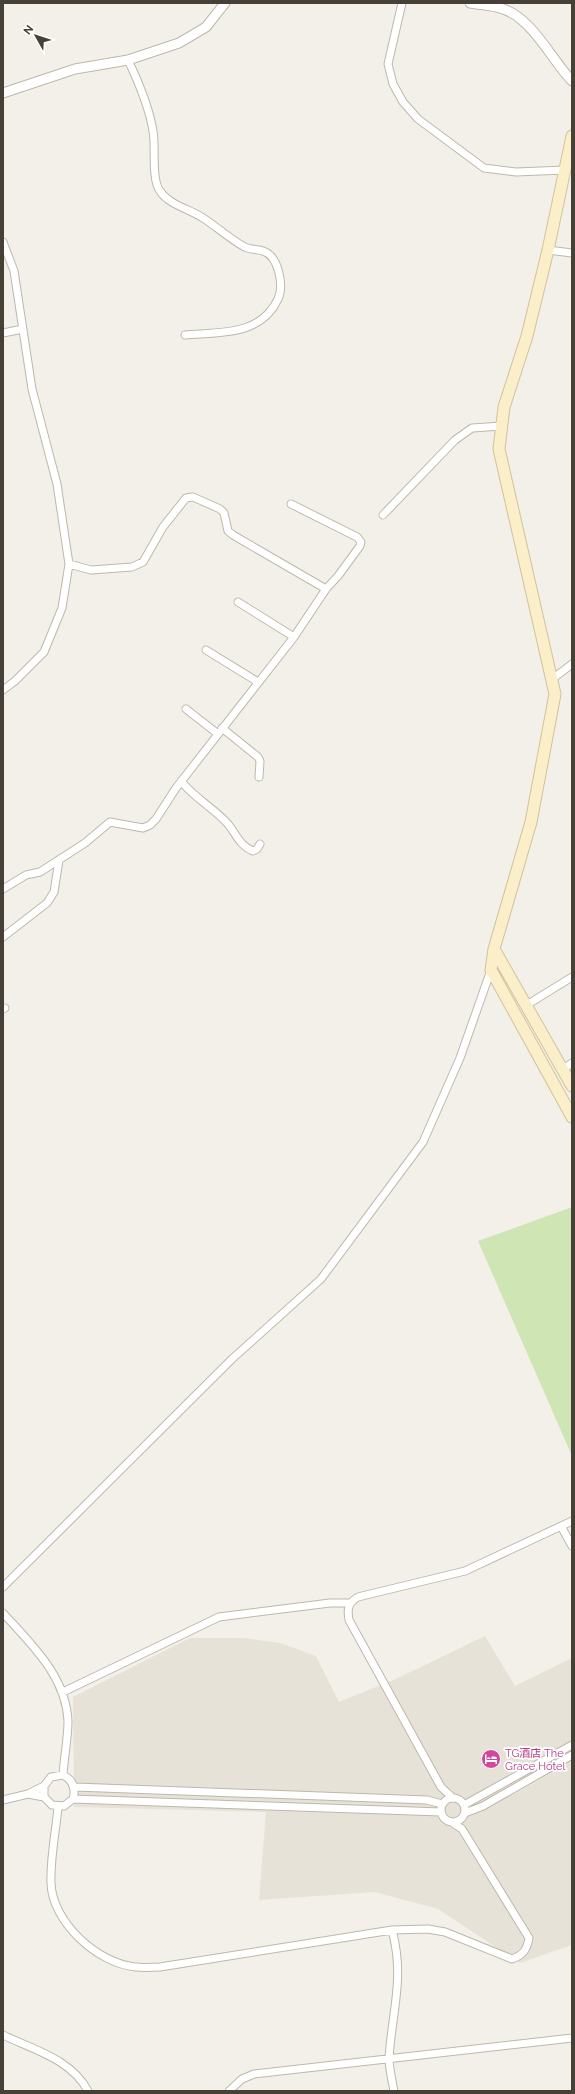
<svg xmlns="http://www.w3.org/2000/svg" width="575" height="2094" font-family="Raleway,'Noto Sans SC',sans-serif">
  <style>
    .residential { fill: #e7e2d7 }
    .green { fill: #cfe5b4 }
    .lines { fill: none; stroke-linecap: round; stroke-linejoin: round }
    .minor-casing { stroke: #beb8ac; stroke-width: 9 }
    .tertiary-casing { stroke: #beb8ac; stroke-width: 11 }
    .secondary-casing { stroke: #d0c29a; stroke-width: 13 }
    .minor { stroke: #fff; stroke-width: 7 }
    .tertiary { stroke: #fff; stroke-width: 9 }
    .secondary { stroke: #fbefca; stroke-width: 11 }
    .labels { text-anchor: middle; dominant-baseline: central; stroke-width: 3.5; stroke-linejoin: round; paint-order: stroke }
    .hotel-label { font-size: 11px; fill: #b23c85; stroke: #fff; text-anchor: start }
  </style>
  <rect width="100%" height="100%" fill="#f3f0e9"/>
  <path class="residential" d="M485 1636 515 1686 572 1658V1945L520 1963 438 1909 375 1892 259 1900 266 1812 74 1807 73 1697 190 1638H244L280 1643 316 1656 339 1702 398 1678Z"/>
  <path class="green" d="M572 1207V1456L478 1241Z"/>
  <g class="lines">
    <defs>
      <path id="minor" d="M402 3 388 64 393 84 403 102 418 119 484 168 516 172 565 170
        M128 60C139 83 149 106 153 131 156 147 151 179 160 191 169 205 190 209 203 218 217 227 229 238 243 246 249 250 257 249 263 251 279 256 284 286 278 299 261 336 220 332 185 335
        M3 242 14 271 32 389 57 484 69 564 62 608 44 652 15 681 3 690
        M548 250 572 253
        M3 333 23 329
        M383 515 455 440 472 428 502 426
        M69 564 91 570 132 567 143 562 163 527 186 498 193 497 220 509 224 513 228 531 233 535 326 589
        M238 602 294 637
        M206 650 258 682
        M551 680 572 664
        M186 709 218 734
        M222 728 258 757 260 761 259 777
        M181 781C194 798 214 808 228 824 236 834 240 846 253 851L257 849 260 844
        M3 889 26 875 40 872 85 843 110 822 143 828 150 825 156 819 176 788 294 637 326 589 338 576 360 546 361 542 357 537 291 504
        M3 937 47 903 54 892 59 860
        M525 1006 572 977
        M3 1009 5 1008
        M563 1069 572 1063
        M561 1526 572 1546
        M3 1587 232 1359 321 1279 423 1142 460 1058 491 970
        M3 1613C31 1644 66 1676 68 1721 68 1738 64 1758 63 1775
        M63 1692 219 1617 330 1603H350
        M75 1787 427 1800 442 1804
        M28 1794 44 1797 52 1805 64 1806 73 1799C76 1788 73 1780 63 1775L51 1777 44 1786V1797
        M441 1810a12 12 0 1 1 24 0a12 12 0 1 1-24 0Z
        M453 1798 441 1787 349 1620C347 1609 348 1603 358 1597L465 1571 572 1521
        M73 1799 441 1812
        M3 1800 28 1794 44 1786
        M464 1805 572 1745
        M58 1807C56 1831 50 1858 51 1883 52 1922 98 1964 136 1967 144 1968 152 1967 160 1967L392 1930C405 1978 392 2011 389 2058 389 2068 392 2080 394 2091
        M465 1813 483 1806 572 1755
        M392 1930 428 1929 445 1932 512 1959C523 1955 527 1950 529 1938L462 1829 453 1823
        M3 2035C34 2050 71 2059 88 2091
        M229 2091 242 2079 254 2074 572 2038"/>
      <path id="tertiary" d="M470 3C481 5 493 5 503 9 532 18 551 59 572 81
        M3 93 75 69 128 60 179 43 206 27 225 3"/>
      <path id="secondary" d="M572 136 548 250 527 336 504 407 499 449 555 694 531 822 494 949 491 970 572 1117
        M494 949 572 1086"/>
    </defs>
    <use href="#minor" class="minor-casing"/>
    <use href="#tertiary" class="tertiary-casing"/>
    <use href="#secondary" class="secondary-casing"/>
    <use href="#minor" class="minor"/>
    <use href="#tertiary" class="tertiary"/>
    <use href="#secondary" class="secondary"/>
  </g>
  <defs>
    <symbol id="hotel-disc" viewBox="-11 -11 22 22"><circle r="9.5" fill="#d1479c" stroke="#fff"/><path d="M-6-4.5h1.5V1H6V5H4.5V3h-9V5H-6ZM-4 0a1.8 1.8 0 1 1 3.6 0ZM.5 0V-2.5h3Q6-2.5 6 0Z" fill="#fff"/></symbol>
  </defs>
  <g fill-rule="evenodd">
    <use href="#hotel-disc" x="480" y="1748" width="22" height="22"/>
  </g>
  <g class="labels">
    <g class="hotel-label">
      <text x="505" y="1753">TG酒店 The<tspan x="505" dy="13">Grace Hotel</tspan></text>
    </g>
  </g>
  <rect width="575" height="2094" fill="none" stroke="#464037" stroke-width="8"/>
  <g transform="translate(36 36) rotate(309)" stroke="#ffffff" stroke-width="3" paint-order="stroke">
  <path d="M0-3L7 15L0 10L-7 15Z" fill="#464037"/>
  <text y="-6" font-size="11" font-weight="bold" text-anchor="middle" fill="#464037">N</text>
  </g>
</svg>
